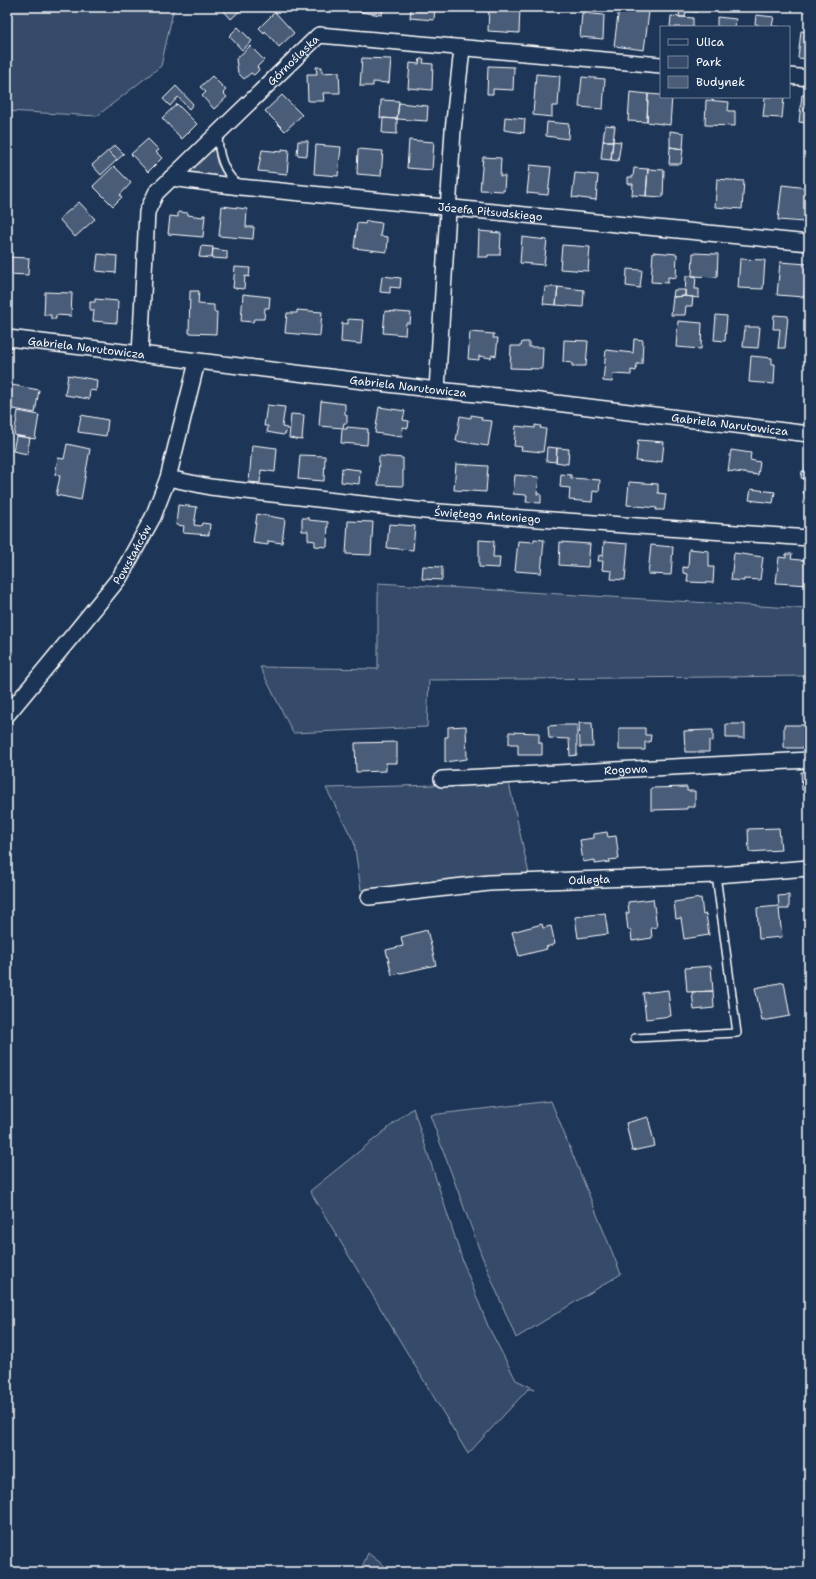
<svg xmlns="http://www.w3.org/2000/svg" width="816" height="1579" font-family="'Shantell Sans',sans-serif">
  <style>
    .green { fill: #364b69; stroke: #9aa5b4 }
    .building { fill: #4a5d79; stroke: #fff }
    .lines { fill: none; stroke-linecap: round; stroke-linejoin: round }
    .lane-casing { stroke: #fff; stroke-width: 10 }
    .street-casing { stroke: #fff; stroke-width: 18 }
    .lane { stroke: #1d3557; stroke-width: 7 }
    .street { stroke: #1d3557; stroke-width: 15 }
    .labels { text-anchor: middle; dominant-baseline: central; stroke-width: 3.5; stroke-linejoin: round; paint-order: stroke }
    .street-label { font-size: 11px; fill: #fff; stroke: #1d3557 }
  </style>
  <rect width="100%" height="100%" fill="#1d3557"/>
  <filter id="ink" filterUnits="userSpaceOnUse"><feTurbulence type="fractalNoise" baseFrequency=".025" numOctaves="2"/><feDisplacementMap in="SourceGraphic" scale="8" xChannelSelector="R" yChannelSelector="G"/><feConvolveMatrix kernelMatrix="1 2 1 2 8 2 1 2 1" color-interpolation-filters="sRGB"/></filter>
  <g filter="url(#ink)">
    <path class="green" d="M7 7H174L161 66 97 116 7 111Z
      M214 146 217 163 227 180 183 175Z
      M378 583 809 609V676L429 680 427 727 293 733 260 667 378 669Z
      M509 783 529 874 361 890 354 842 326 788Z
      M551 1101 621 1274 516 1338 481 1254 430 1115Z
      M413 1108 463 1262 488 1326 516 1380 535 1389H528L468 1454 310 1191Z
      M368 1553 392 1572H360Z"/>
    <path class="building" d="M226 7H244L231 19 223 10Z
      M361 7H383L382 15 360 12Z
      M411 7H435L434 20 410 18Z
      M489 7H520L519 33 488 31Z
      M619 7H642V10L649 12 644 50 614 46Z
      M680 7H698L697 12 686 11 685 17H679Z
      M275 12 294 33 279 47 265 31 264 33 259 28Z
      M582 13 604 15 603 39 580 37Z
      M756 15 774 17 772 26 780 27H758L759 25 755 24Z
      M671 16 693 18V27H670Z
      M717 17 736 19 735 27H717Z
      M238 27 252 41 242 50 229 36Z
      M801 31 809 32V59L798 58Z
      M250 46 264 60 257 67 259 70 254 75 251 73 244 79 238 73 236 59Z
      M362 58 391 59 389 83 373 82V86H360Z
      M420 59H424L423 63 433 64 432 90 408 88 410 63 419 64Z
      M488 66 514 67 513 90 493 89V94H487Z
      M316 67H322V73L339 72 340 93H323L324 101H308L307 74H317Z
      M536 74 560 76 558 106H552V117L533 115Z
      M212 76 226 90 223 93 227 97 214 109 202 96 206 92 200 87Z
      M582 77 605 79 603 109 579 107Z
      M176 86 193 104 189 109 178 97 170 106 163 99Z
      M630 92 648 94 647 122 628 121Z
      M648 94 661 95V97H672L670 125 647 122Z
      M282 95 302 115 285 131 265 111Z
      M802 95H809V123L799 122Z
      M765 97H784L782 118 763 117Z
      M381 100 399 101 397 119 380 118Z
      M706 100 729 102 728 111H735V126L705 125Z
      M399 103 428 106 427 121 397 119Z
      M177 104 197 124 182 139 162 118Z
      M505 117 525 119 524 133 504 130Z
      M383 118 397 119V134L382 133Z
      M547 122 569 124 568 139 546 136Z
      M605 125 615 126 613 141H603Z
      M670 131 684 133 683 149 670 147Z
      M148 139 159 150 156 152 162 158 148 172 131 154Z
      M409 140 434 142 432 170 407 168Z
      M298 141H308L307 156 297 155Z
      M603 141H613L611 160 601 159Z
      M613 141 621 142 618 161 611 160Z
      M115 145 124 154 117 160 108 151Z
      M316 145 341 147 338 176 314 174Z
      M670 147 683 149 681 164H669Z
      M282 149 289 150 287 174 258 171 262 150 282 152Z
      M358 149 383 151 381 176 357 174Z
      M108 151 117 160 101 175 92 165Z
      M483 157 501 158 500 176H505L504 191 480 190Z
      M530 165 551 167 548 195 527 193Z
      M114 166 131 183 120 195 122 197 113 206 93 186Z
      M634 168 648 169 646 196 632 195 633 184H628V177H633Z
      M648 169 664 170 663 197 646 196Z
      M575 173 598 175 596 200 572 197Z
      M717 179 744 181 742 209 715 207Z
      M782 185 808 188 804 222 778 220Z
      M79 202 95 219 75 237 59 219Z
      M222 206 247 209 246 227H254L253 239 219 236Z
      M178 212 188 213V215L203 217V215H205L203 237 168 234 170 216 178 217Z
      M366 221 382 223 380 236 388 237 387 252 354 248 357 223 365 224Z
      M479 231 501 233 500 255H488V257H478Z
      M522 237 547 240 544 265 520 263Z
      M562 245 590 247 588 271 560 269Z
      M201 246 213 247 212 258 199 257Z
      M213 249 227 251V259L212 258Z
      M653 252 677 254 676 278 668 277V283L651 282Z
      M693 253 718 254 717 277 692 276Z
      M98 254 117 256 116 273 96 271Z
      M7 257 29 258 28 275 7 274Z
      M740 259 765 260 763 289 738 288Z
      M780 262 807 264 804 297 777 295Z
      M235 267 250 268 249 277 245 276 244 289 233 288Z
      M627 269 642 270 640 288 626 286Z
      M382 276 401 278 400 288 390 287V293L380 292Z
      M686 276H696L695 289H699V298L685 296Z
      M545 287H558L556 305 543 304Z
      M558 287 584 290 583 307 556 305Z
      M674 290H685V296L673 297Z
      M190 291H199L198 304 214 305V312H217L216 334 189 333Z
      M45 292 72 293 71 316 56 315V319H51V315H44Z
      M243 294 270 297 269 308H265L264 319H254L253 322 241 321Z
      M685 296 693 297 692 306H686L685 315H671L673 297Z
      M95 299 118 301 117 323 93 321 94 310H90V302H95Z
      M297 310 322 312 320 336 285 333 287 313H297Z
      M385 311 411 313 410 323H406L405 335 383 333Z
      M716 315 727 316 725 341 714 340Z
      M774 315 788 316 785 348H778L780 329H773Z
      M348 319 363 320 361 344 341 342 342 323 348 324Z
      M678 321 702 323 701 349 676 347Z
      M745 327H760L758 348 743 347Z
      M470 332 494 334 493 338H498L496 356 492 355 491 358 479 356V360L468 359Z
      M634 339 643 340 642 364H637L636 371 631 370V375L613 374 612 382 603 381 606 350 633 353Z
      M564 340 588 341 586 366H572V363L563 362Z
      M522 342H529V347H543L542 369 510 368 511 346H521Z
      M751 356 772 358V364H775L774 384 749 382Z
      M68 375 97 380 96 391 90 390 89 399 65 395Z
      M12 385 39 390 35 413 8 408Z
      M321 401 345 404V414L347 415V423H344L343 428 319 426Z
      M267 405 285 407 282 427 287 428 286 433 283 435 267 432 268 426H264Z
      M379 407 405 411 403 420 409 421 408 428 403 427 402 437 375 433Z
      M18 411 39 415 35 439 14 435Z
      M291 414 304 415 302 440 289 438Z
      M81 415 108 420 106 436 78 432Z
      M471 415 482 417 481 420 492 421 488 446 456 441 460 416 471 418Z
      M535 425 541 426 540 428 546 429 543 452 521 450 522 447 514 446 516 426 535 428Z
      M347 427 368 429 367 445 341 443 342 429H347Z
      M16 436 30 438 27 454 13 451Z
      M638 440 664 442 662 462 657 461V463L636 461Z
      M67 444 90 449 81 500 56 495 60 476 55 475 58 458 64 459Z
      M252 445 277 448 275 472 261 470 260 483 249 482Z
      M547 447 557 448 556 462 546 461Z
      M557 448 569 449 568 464 556 462Z
      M731 450 751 453 750 460 760 462 758 475 728 471Z
      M300 455 325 456 324 481 298 479Z
      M379 456 403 458V486L378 485Z
      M807 461 809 462V489H807V493H803L805 479 801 478 802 471H805Z
      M456 464 488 466 486 492 454 490Z
      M342 468 360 470 359 484 341 482Z
      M561 474 571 475V478L600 480 599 492 593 491 592 502 569 500 570 488 560 487Z
      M515 475 539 477 537 494H541V503L526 502 527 495 513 494Z
      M629 482 658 484V493L666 494 664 510H656L657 508 627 505Z
      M751 489 775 492 773 503 749 500Z
      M178 505 197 507 194 525 201 526 202 523 210 524 209 535 183 533 184 526 176 525Z
      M257 514 285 519 282 543 268 541V545L253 543Z
      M302 518H309V520L328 522 327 547 315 546V541L308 540V531H302Z
      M348 521 373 522 371 555 346 554Z
      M389 524 415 526 413 550 387 548Z
      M534 539 544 540 541 573 515 571 518 541 534 542Z
      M479 540 494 541 493 557H500L499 568 479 567Z
      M560 542 590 544 588 567 559 565Z
      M604 542 628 544 625 580 611 579 612 571 602 570 603 561H598L599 555 603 556Z
      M651 545 673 547 671 575 648 574Z
      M689 549 709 551V567H714L713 583 687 582 688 574 683 573V567L688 568Z
      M734 553 763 557 760 580 744 579V581L731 580Z
      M786 554H792L791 559 809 561V585L776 583 779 557 786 558Z
      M423 566 442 567V580L422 579Z
      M579 723H592L593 747H580Z
      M726 724H745V738H726Z
      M561 725H577V755L570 756 569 739 549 738 548 726Z
      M784 725H809V732H806V748H784Z
      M466 726 467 759 445 762V737H448V727Z
      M619 728H645V735H651L650 742H645V750H619Z
      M708 730H713V741H709V752H685L684 731Z
      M509 732 539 733V743H542V755H518V744H509Z
      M397 742V763H386V771L356 772 355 743Z
      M801 772H809V790H802Z
      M687 787V791H695V807H687V809L651 810V788Z
      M779 828 781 850 749 852 748 829Z
      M607 832 608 837 616 836 619 859 609 860 610 862 595 864V860L583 862 580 840 594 838V834Z
      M789 895V909H779L782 937 759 939 757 908 779 906 778 896Z
      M701 898 703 915 706 914 709 935 684 939 681 918 676 919 674 902Z
      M653 899 657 927 651 928 652 938 632 941 631 930H628L626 913H629L628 902Z
      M605 913 608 934 578 938 575 917Z
      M542 924 543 928 551 926 555 944 546 947 547 949 519 956 512 932Z
      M427 930 436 965 392 975 386 950 403 946 401 937Z
      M711 966 713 991 687 992 685 968Z
      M784 982 790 1016 762 1021 755 988Z
      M668 990 671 1016 646 1019 643 993Z
      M713 991 714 1008 694 1010 692 992Z
      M648 1117 655 1146 632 1151 626 1123Z"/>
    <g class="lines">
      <defs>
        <path id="lane" d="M218 134C218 153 223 171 237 184
          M635 1038 737 1033 716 875"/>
        <g id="street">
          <path d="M789 76 809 78"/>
          <path id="s1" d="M171 178 240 187 809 243"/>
          <path id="s2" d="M8 338 437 390 507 397 809 434"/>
          <path id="s3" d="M140 355 147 212 156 193 319 35 661 65"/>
          <path d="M437 390 453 130 462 49"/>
          <path id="s4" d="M168 478 210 487 425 511 809 538"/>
          <path id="s5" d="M7 715 78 629 120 577 153 517 168 478 197 362"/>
          <path id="s6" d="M442 779 809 760"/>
          <path id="s7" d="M369 897 489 883 716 875 809 868"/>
        </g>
      </defs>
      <use href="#lane" class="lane-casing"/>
      <use href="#street" class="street-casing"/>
      <use href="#lane" class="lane"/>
      <use href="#street" class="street"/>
    </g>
  </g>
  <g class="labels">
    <g class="street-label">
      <text stroke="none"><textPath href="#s3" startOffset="355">Górnośląska</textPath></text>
      <text stroke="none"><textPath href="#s1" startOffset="321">Józefa Piłsudskiego</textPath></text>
      <text stroke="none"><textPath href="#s2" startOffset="79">Gabriela Narutowicza</textPath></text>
      <text stroke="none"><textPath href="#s2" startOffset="403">Gabriela Narutowicza</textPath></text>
      <text stroke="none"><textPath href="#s2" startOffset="727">Gabriela Narutowicza</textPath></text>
      <text stroke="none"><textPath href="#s4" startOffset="322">Świętego Antoniego</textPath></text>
      <text stroke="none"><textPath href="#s5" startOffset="204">Powstańców</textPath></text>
      <text stroke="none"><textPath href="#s6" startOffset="184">Rogowa</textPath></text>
      <text stroke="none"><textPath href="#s7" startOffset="221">Odległa</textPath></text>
    </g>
  </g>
  <rect width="816" height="1579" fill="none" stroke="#1d3557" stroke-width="24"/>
  <rect x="12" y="12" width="792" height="1555" fill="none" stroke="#fff" stroke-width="1.5" filter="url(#ink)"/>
  <rect x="660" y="26" width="130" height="72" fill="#1d3557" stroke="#77869a"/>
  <rect x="668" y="39" width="20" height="6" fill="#1d3557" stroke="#77869a"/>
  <text x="696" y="46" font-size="12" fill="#ffffff">Ulica</text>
  <rect x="668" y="56" width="20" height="12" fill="#364b69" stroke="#77869a"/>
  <text x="696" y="66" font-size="12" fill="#ffffff">Park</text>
  <rect x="668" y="76" width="20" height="12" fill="#4a5d79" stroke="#77869a"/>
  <text x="696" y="86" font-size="12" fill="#ffffff">Budynek</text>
</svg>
